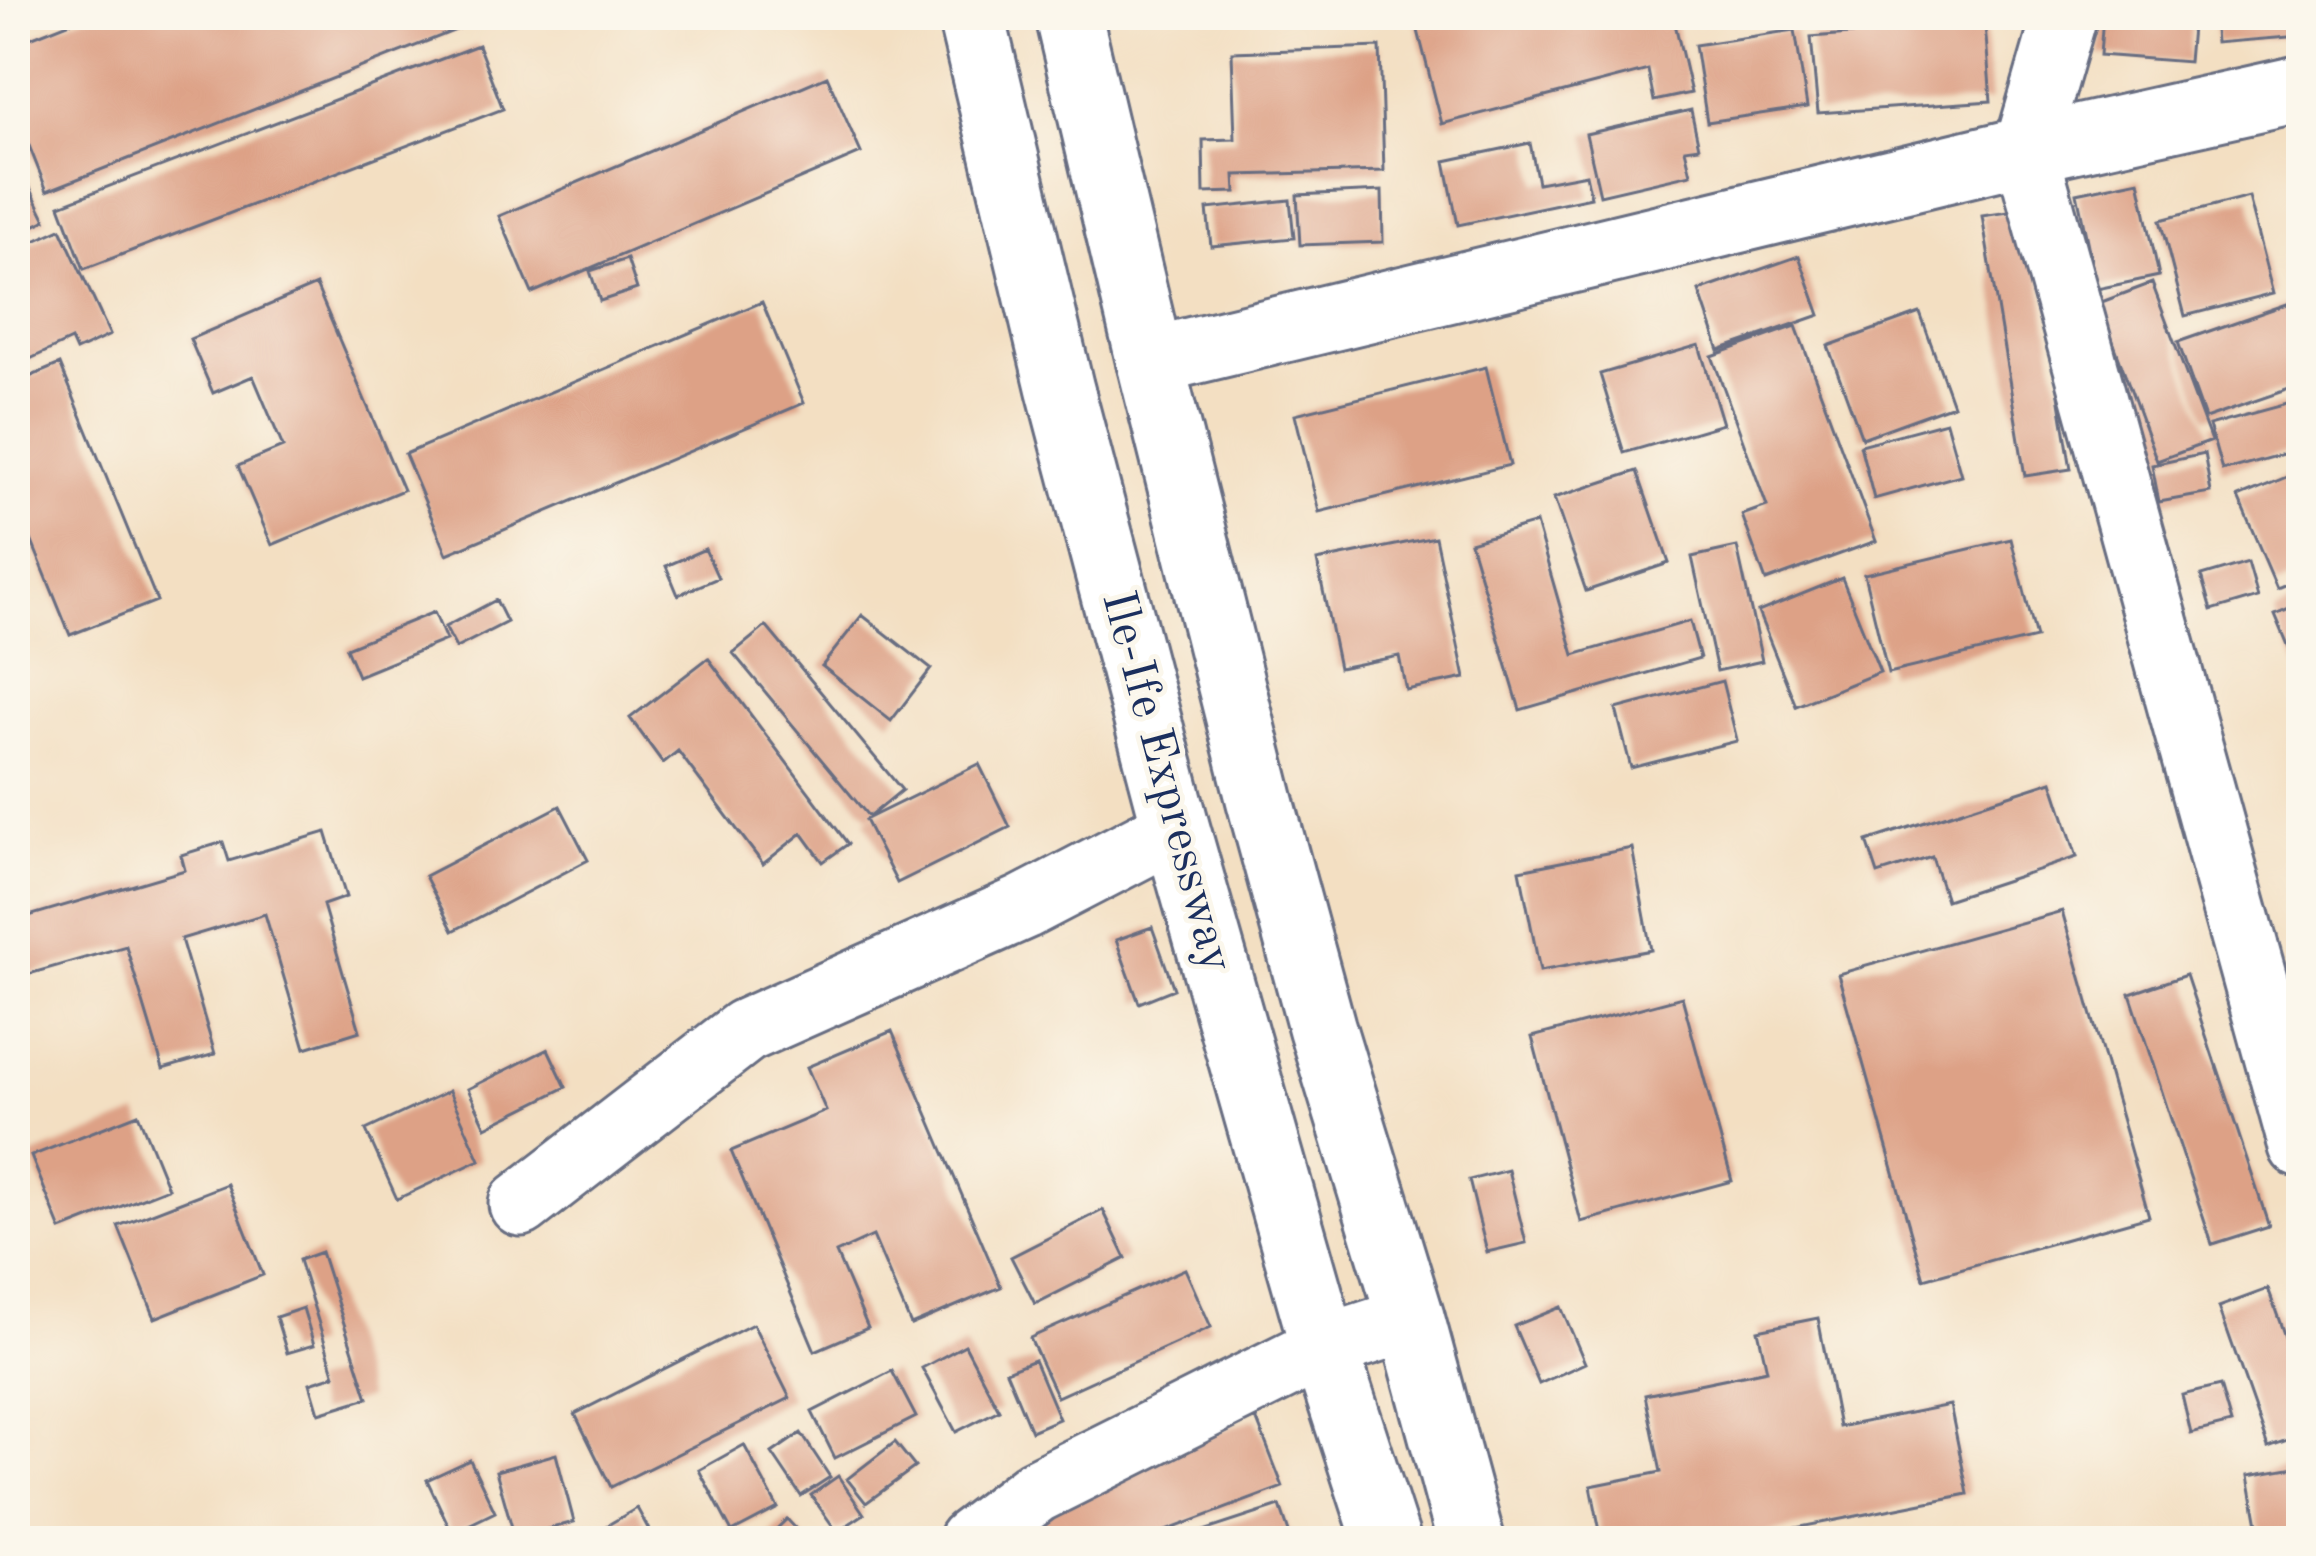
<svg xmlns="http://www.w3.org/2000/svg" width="2316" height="1556" font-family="'Old Standard TT',serif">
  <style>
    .building { fill: #dda186 }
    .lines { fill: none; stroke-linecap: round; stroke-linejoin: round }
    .minor-casing { stroke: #676d81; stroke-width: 69 }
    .tertiary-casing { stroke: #676d81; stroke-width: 72 }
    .primary-casing { stroke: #676d81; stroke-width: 72 }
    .minor { stroke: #fff; stroke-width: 63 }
    .tertiary { stroke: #fff; stroke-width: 66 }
    .primary { stroke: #fff; stroke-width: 66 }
    .labels { text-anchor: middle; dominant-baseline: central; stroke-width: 10; stroke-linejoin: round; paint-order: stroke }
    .street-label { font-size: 48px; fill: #1b2f5e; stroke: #fbf7ec }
  </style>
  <rect width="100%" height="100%" fill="#fbf7ec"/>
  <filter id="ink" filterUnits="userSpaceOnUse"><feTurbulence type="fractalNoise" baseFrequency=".00833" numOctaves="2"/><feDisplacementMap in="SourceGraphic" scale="24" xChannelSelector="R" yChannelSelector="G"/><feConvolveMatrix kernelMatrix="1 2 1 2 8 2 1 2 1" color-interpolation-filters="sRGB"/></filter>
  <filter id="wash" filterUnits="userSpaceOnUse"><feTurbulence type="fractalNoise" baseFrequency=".004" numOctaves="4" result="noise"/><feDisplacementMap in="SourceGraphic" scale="48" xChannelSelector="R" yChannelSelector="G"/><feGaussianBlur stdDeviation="2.7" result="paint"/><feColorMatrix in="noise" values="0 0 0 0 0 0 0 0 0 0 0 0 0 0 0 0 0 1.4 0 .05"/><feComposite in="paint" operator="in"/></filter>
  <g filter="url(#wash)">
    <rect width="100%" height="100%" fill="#f3dfc2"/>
    <g id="blocks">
      <path class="building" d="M88 15H471L474 23 47 191 15 110V44Z
        M1414 15H1673L1691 93 1654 101 1648 70 1442 124Z
        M1827 15H1965L1966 21 1829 30Z
        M2103 15H2192L2188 62 2100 55Z
        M2214 15H2301V36L2216 43Z
        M1985 24 1991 101 1818 113 1811 37Z
        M1795 30 1807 107 1707 122 1695 45Z
        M478 45 503 109 84 269 60 205Z
        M1380 47 1384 171 1235 175 1236 192 1204 193 1203 140 1235 139 1232 52Z
        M827 76 861 153 532 293 499 216Z
        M1691 110 1699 147 1685 149 1691 174 1600 195 1586 134Z
        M1530 143 1538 183 1586 174 1591 197 1458 225 1445 161Z
        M15 157 46 220 15 235Z
        M2139 180 2159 276 2097 289 2077 193Z
        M1382 191 1383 242 1300 245 1297 195Z
        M2249 197 2274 293 2185 316 2160 220Z
        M1290 200 1294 238 1211 246 1207 209Z
        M2029 209 2071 469 2025 476 1982 216Z
        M61 229 110 335 76 351 71 340 15 366V250Z
        M1799 256 1820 315 1719 350 1699 291Z
        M627 259 637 289 600 301 590 271Z
        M2152 283 2211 441 2157 461 2099 303Z
        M316 285 403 490 272 545 238 466 283 447 253 376 213 393 190 339Z
        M762 302 804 403 447 554 405 454Z
        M2293 302 2301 326V385L2205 418 2178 342Z
        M1920 313 1953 405 1862 438 1828 346Z
        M1796 326 1876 541 1766 581 1742 515 1767 506 1712 356Z
        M1699 345 1723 424 1624 453 1600 374Z
        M60 364 157 601 70 635 15 500V383Z
        M1486 367 1510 465 1319 512 1295 414Z
        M2301 400V449L2222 471 2209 425Z
        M1946 422 1961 475 1874 499 1860 445Z
        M2204 454 2211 493 2159 502 2152 465Z
        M1637 471 1669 563 1586 591 1554 498Z
        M2301 471V578L2277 588 2238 497Z
        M1536 523 1574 655 1690 621 1700 658 1520 710 1470 542Z
        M1435 537 1465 678 1406 690 1399 656 1339 668 1317 561Z
        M2011 539 2036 638 1888 673 1864 574Z
        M1737 547 1762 661 1717 671 1692 557Z
        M705 549 718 578 678 595 666 566Z
        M2248 562 2258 597 2211 611 2201 576Z
        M1842 578 1880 672 1796 706 1758 612Z
        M496 600 507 622 456 648 445 627Z
        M2301 603V676L2275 614Z
        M434 612 446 640 358 676 346 648Z
        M862 615 931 669 891 721 822 666Z
        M766 626 902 790 869 817 733 653Z
        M708 658 848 844 823 862 802 833 763 864 678 751 663 763 630 718Z
        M1722 681 1737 741 1631 768 1616 709Z
        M979 764 1010 827 897 883 865 820Z
        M2052 781 2077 857 1946 900 1932 857 1878 874 1867 841Z
        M560 806 588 860 453 931 425 876Z
        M326 832 346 897 323 905 360 1031 305 1048 265 914 181 939 215 1054 163 1069 126 946 15 978V920L185 870 181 855 223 842 229 861Z
        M1632 848 1651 950 1540 971 1520 870Z
        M2062 911 2149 1216 1924 1279 1838 974Z
        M1152 927 1174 989 1139 1003 1116 940Z
        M2186 975 2269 1226 2212 1244 2130 994Z
        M1682 997 1732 1181 1581 1222 1532 1037Z
        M892 1031 1001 1287 911 1325 873 1236 836 1253 868 1328 815 1351 731 1151 826 1111 807 1067Z
        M548 1049 566 1087 486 1127 468 1089Z
        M449 1091 480 1160 397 1199 366 1130Z
        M138 1114 168 1188 61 1230 31 1156Z
        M16 1170 27 1207 15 1210V1171Z
        M1508 1170 1526 1243 1487 1252 1469 1180Z
        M227 1184 263 1275 155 1318 118 1226Z
        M1103 1210 1126 1258 1035 1304 1011 1257Z
        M321 1252 368 1398 319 1413 310 1383 335 1375 299 1260Z
        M1185 1269 1211 1327 1057 1397 1030 1338Z
        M2268 1289 2301 1382V1434L2268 1446 2219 1307Z
        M1561 1307 1585 1363 1539 1384 1514 1326Z
        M303 1308 314 1345 287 1353 276 1317Z
        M1818 1318 1839 1427 1950 1405 1968 1494 1729 1541H1602L1591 1486 1661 1472 1645 1395 1767 1370 1758 1330Z
        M753 1324 790 1398 611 1487 575 1414Z
        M965 1345 999 1410 956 1432 922 1368Z
        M1034 1360 1059 1419 1031 1431 1006 1371Z
        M892 1371 916 1417 835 1458 812 1412Z
        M2220 1386 2231 1424 2191 1434 2182 1395Z
        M1256 1418 1283 1487 1139 1541H1033L1021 1508Z
        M801 1433 830 1477 801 1496 772 1453Z
        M895 1442 915 1467 866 1503 847 1479Z
        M744 1445 778 1508 732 1532 699 1470Z
        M556 1454 574 1522 515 1538 496 1471Z
        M470 1460 495 1512 452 1533 427 1480Z
        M2301 1466V1541H2261L2249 1475Z
        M838 1476 864 1514 837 1532 811 1495Z
        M1280 1506 1292 1541H1176V1540Z
        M637 1508 655 1541H581L601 1529Z
        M787 1519 807 1541H764Z"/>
    </g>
  </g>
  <g filter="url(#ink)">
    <use href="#blocks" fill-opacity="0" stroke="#676d81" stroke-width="3"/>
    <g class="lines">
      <defs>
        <path id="minor" d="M2065 15 2026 150 2301 1146
          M521 1204 745 1031 1024 907 1176 828
          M970 1541 1036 1491 1324 1347 1411 1319"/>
        <path id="tertiary" d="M1150 361 2026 150 2301 89"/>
        <path id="primary" d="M971 15 1060 388 1176 828 1324 1347 1387 1541
          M1068 15 1150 361 1260 800 1322 1028 1411 1319 1471 1541"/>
      </defs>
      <use href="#minor" class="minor-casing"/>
      <use href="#tertiary" class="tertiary-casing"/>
      <use href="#primary" class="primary-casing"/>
      <use href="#minor" class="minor"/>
      <use href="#tertiary" class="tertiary"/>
      <use href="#primary" class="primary"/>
    </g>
  </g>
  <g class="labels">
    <g class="street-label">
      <text transform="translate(1166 782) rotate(75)">Ile-Ife Expressway</text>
    </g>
  </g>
  <rect width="2316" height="1556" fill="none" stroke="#fbf7ec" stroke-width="60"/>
</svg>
